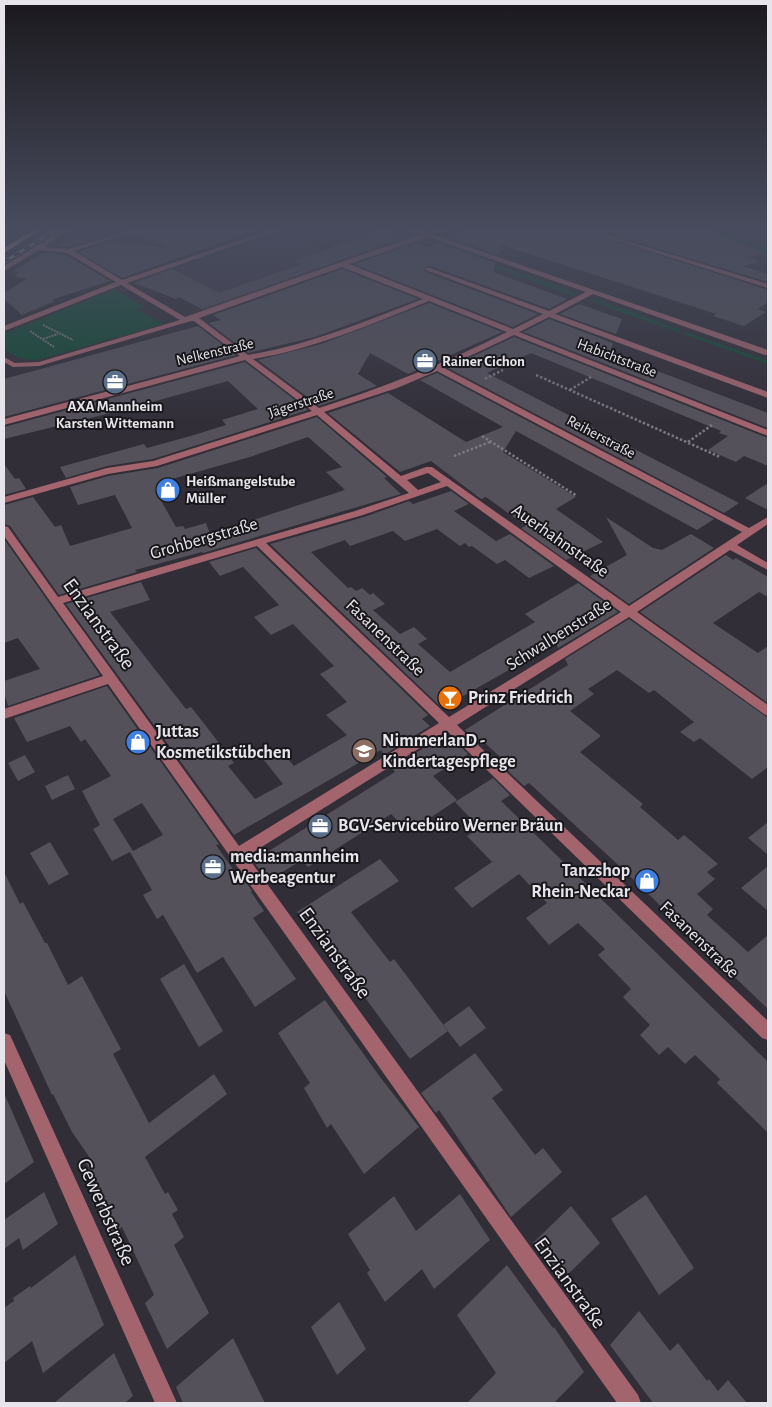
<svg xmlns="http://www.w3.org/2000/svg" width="772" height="1407" font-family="'Alegreya Sans',sans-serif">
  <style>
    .built { fill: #3d3946 }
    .green { fill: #114a33 }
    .building { fill: #54515a; fill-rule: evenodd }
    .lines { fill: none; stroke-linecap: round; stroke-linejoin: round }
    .path-far1 { stroke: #7b7880; stroke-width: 2; stroke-dasharray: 2 1; stroke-linecap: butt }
    .path { stroke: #7b7880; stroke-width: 2.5; stroke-dasharray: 2.5 2; stroke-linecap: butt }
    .minor { fill: #a3646e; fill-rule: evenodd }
    .major { fill: #f7a9b4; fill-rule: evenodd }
    .rail-casing { stroke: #9f9ca4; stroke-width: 3 }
    .rail { stroke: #18171b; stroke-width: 2; stroke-dasharray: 6; stroke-linecap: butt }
    .labels { text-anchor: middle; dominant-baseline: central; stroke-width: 4; stroke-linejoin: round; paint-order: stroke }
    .far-street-label { font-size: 15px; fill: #e7e5eb; stroke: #18171b }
    .far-poi-label { font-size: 15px; font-weight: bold; fill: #e7e5eb; stroke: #18171b; text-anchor: start }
    .street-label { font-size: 18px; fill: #e7e5eb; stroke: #18171b }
    .poi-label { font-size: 18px; font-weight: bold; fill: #e7e5eb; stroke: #18171b; text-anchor: start }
    .near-street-label { font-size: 21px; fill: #e7e5eb; stroke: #18171b }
  </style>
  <rect width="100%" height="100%" fill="#312e37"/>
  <path class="built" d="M281 233 345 260 205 311 179 297 176 298 143 278Z"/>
  <path class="green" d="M704 228H721L758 245 768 242V253L766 254Z
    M422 239 574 292 576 294 573 296 417 240Z
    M114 289 145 307 137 310 164 324 41 359C25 361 18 359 4 349V334Z
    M594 299 681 330 678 332 590 301Z
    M686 332 768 361V364L683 334Z"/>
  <path class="building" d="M148 228H254V231L122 278 78 252 111 241 168 248 135 233Z
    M475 228H574L768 290V302L758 309 766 312 744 326 713 316 716 314 502 245 498 255 449 238Z
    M591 228H704L764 253 749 257 759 262 742 266 768 274V282Z
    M378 230 403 238 202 309 179 297 176 299 134 283 172 269 219 293 302 264 295 261Z
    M72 236 95 239 69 247 55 246Z
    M416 243 428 247 439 243 496 263 493 272 567 299 549 309 431 266 425 267V272L538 314 513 327 354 264Z
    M45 252 66 255 110 281 51 300 55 301 22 315 4 299V293L27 279 14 276 20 272 13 271Z
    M342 269 418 299 315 337 248 353 209 323 221 320 213 315Z
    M429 303 502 332 408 374 370 353 358 374 377 386 319 406 258 360 321 344Z
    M579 304 622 319 616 334 560 314Z
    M549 319 613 343 610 353 768 413V428L524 332Z
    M198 326 236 355 4 417V379Z
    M514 337 768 438V466L744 456 736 462 708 450 728 436 719 433 721 431 531 353 487 373 739 503 724 513 448 368Z
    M245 362 308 410 153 459 107 466 66 478 60 467 144 444 147 448 194 435 226 425 222 420 258 409 228 381 127 409 4 439V427Z
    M437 373 714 519 697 530 516 431 503 452 576 497 556 509 603 542 566 560 521 528 526 526 486 497 481 499 431 461 400 472 328 413 388 393 466 442 503 427 420 380Z
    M317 417 387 477 384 478 401 494 203 553 202 552 135 570 137 572 59 595 10 526 4 524V505L33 497 55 527 61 525 70 546 132 528 115 495 78 505 70 487 108 476 158 468ZM308 437 342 467 326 472 345 490 210 534 206 523 185 529 183 526 176 527 159 497 173 493 165 481 250 457Z
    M4 464 15 479 19 478 26 489 4 495Z
    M768 483V510L745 498Z
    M451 491 469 504 454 511 496 541 510 534 554 566 529 578 505 560 497 564 472 546 469 547 465 543 460 546 437 529 405 541 393 531 350 546 345 540 311 552 348 588 351 587 356 591 362 588 370 595 373 593 385 604 373 610 400 634 414 627 427 639 418 644 450 672 535 622 525 614 578 583 618 612 558 648 556 643 442 708 270 544 364 517 409 501 413 504Z
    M606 517 653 548 662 550 691 534 714 548 629 604 590 576 627 555Z
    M4 539 100 675 8 706 4 692V681L40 669 18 638 4 643Z
    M256 548 428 715 422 719 430 726 384 755 381 750 234 835 66 604 141 582 150 600 110 612 186 709 191 707 206 726 234 763 228 766 255 799 283 784 264 760 281 751 294 766 347 735 326 715 347 702 320 674 334 666 293 624 271 635 254 617 279 605 243 567 220 576 209 562Z
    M726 555 733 560 736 558 768 577V597L759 592 713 623 758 653 768 646V703L640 612Z
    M629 619 768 718V767L752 779 700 738 694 742 680 732 694 722 654 690 649 693 617 670 588 689 594 694 570 711 601 736 580 752 643 804 640 807 678 840 684 835 718 864 707 872 715 879 697 894 713 909 707 915 748 952 768 935V1009L614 861 529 783 524 786 507 770 511 767 485 743 481 745 465 730 568 665 565 659Z
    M107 686 219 844 216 845 235 872 238 870 252 891 251 892 264 911 253 918 296 979 255 1007 223 957 197 973 163 915 157 919 143 895 152 890 130 852 112 861 93 829 100 825 82 791 111 776 85 739 81 742 70 726 27 742 14 718ZM142 803 163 835 133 851 113 819Z
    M441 737 446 742 452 738 468 754 433 776 457 800 409 832 391 814 308 867 302 860 268 881 253 861 395 772 392 768Z
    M25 755 35 772 18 781 8 763Z
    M68 775 75 789 52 800 45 786Z
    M493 778 510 795 501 801 768 1062V1133L717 1083 720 1079 695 1055 685 1064 668 1047 659 1055 640 1035 650 1025 623 997 631 989 598 955 605 949 578 923 549 945 526 918 547 903 519 874 472 908 454 888 492 862 467 836 480 828 455 802Z
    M768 822V855L748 838Z
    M50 842 69 874 49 885 30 853Z
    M380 859 399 881 351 912 390 962 394 959 448 1031 410 1059 350 977 348 979 297 912Z
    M768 866V911L741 888Z
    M4 872 20 904 23 902 45 943H47L68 985 82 976 121 1049 113 1054 149 1123 214 1074 227 1094 145 1157 165 1194 168 1192 178 1210 172 1214 184 1237 174 1245 209 1313 167 1349 145 1303 154 1295 122 1227 112 1234 83 1173 89 1169 85 1161 90 1158 72 1132 53 1094 52 1095 4 991Z
    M184 964 223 1031 199 1047 160 979Z
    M325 1000 380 1077 419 1127 364 1174 331 1124 327 1128 304 1088 310 1083 278 1033Z
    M469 1006 486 1028 460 1047 443 1025Z
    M475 1053 503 1090 492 1098 535 1155 543 1148 562 1172 511 1217 439 1110 436 1113 421 1093Z
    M4 1093 34 1162 4 1184Z
    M44 1192 58 1224 23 1250 19 1238 4 1249V1220Z
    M460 1194 490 1240 434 1289 422 1269 385 1302 367 1273 370 1270 348 1234 394 1196 416 1231Z
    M646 1195 694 1268 659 1295 611 1219Z
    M571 1206 600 1243 561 1281 533 1243Z
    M75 1255 104 1325 43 1373 32 1341 4 1363V1308L14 1301 13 1298 30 1286 31 1288Z
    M507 1265 553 1328 554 1327 584 1372 554 1403H467L496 1373 457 1315Z
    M339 1302 366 1349 337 1375 311 1327Z
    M639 1311 670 1351 678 1343 707 1381 709 1379 718 1391 728 1380 747 1403H653L610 1345Z
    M233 1338 265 1403H183L176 1387Z
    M114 1353 133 1396 125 1403H54Z"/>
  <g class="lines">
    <path class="path-far1" d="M380 228 394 233
      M43 325 73 340
      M30 331 54 347
      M43 339 58 334"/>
    <path class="path" d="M536 375 720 457
      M485 379 503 370
      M570 390 591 377
      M482 436 577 496
      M688 442 712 425
      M454 456 490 442"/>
    <path class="minor" d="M65 228H72L44 247 69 249 137 228H146L74 251 122 280 276 228H285L127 283 185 317 421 234 406 228C414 228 423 233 430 232 438 231 445 228 454 228L434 235 768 350V355H765L593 294 555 314 768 392V398L549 317 519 332 768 430V436L514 335 444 368 749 528 768 517V524L737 545 768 563V570L730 550 637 612 768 705V716L764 714 629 617 457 725 768 1021V1040L762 1038 447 731 247 856 638 1395 641 1403H617L108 684 4 719V709L103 676 4 536V526L8 527 58 597 355 511 409 493 317 415 157 466 108 474 4 503V497L107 468 153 461 312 411 245 360 4 425V419L240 356 194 321H191L39 366 13 367 4 362V357L15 363 39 362 180 320 121 285 4 331V326L116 282 67 253 39 250 4 271V266ZM428 237 586 292 549 311 430 268H426V270L543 314 513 329 349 264ZM342 267 423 299C366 321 309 345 248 355L199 318ZM429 301 507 332C446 363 384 387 319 408L253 359C314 349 372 324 429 301ZM437 371 742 532 629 606 432 467H426L401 476 324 412 397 388ZM428 473 441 482 418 490 407 480ZM447 486 621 612 449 717 266 543 363 515ZM257 546 439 723 239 846 63 603Z
      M576 228H585L768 284V288Z
      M4 1033 10 1035 177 1403H155L4 1060Z"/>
    <path class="major" d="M37 228H44L4 253V248Z"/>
    <defs>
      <path id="rail" d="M4 262 59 228"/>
    </defs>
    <use href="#rail" class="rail-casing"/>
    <use href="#rail" class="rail"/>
  </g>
  <linearGradient id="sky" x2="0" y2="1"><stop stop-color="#1b191e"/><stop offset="0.54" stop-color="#484c5e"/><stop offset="1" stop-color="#484c5e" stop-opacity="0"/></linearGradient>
  <rect width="772" height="425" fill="url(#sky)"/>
  <defs>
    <symbol id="office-disc" viewBox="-11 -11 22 22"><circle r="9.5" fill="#5c6f8a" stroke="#18171b"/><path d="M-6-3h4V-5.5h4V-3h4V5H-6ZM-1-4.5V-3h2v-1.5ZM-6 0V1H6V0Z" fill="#fff"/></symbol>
    <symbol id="shop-disc" viewBox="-11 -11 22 22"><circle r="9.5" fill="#3f7fe0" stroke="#18171b"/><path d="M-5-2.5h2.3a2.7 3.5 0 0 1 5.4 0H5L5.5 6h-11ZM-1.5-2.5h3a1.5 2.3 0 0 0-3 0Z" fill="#fff"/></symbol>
    <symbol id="bar-disc" viewBox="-11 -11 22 22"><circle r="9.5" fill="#e8710a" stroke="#18171b"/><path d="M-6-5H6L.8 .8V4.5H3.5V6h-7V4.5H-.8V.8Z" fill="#fff"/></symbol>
    <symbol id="school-disc" viewBox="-11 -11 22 22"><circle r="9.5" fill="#8d6e63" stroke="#18171b"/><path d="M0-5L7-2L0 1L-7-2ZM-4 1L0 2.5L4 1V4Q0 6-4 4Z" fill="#fff"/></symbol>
  </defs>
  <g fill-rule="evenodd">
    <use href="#office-disc" x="411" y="347" width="28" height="28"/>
    <use href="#office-disc" x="101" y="368" width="28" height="28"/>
    <use href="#shop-disc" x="154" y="476" width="28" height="28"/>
    <use href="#bar-disc" x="436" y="684" width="28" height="28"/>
    <use href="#shop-disc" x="124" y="728" width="28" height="28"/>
    <use href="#school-disc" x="350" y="737" width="28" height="28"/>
    <use href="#office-disc" x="306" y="812" width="28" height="28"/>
    <use href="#office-disc" x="199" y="853" width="28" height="28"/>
    <use href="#shop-disc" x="633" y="867" width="28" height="28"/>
  </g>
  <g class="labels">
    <g class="far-street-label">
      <text transform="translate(215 352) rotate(-13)">Nelkenstraße</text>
      <text transform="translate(617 358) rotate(21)">Habichtstraße</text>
      <text transform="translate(301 403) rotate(-18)">Jägerstraße</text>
      <text transform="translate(601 437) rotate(28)">Reiherstraße</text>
    </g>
    <g class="far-poi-label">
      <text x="442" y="361">Rainer Cichon</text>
      <text x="115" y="406" text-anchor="middle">AXA Mannheim<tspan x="115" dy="17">Karsten Wittemann</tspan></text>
      <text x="186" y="481">Heißmangelstube<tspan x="186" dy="17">Müller</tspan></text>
    </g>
    <g class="street-label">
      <text transform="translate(204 539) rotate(-16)">Grohbergstraße</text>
      <text transform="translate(560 541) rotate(35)">Auerhahnstraße</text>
      <text transform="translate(559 635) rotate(-32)">Schwalbenstraße</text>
      <text transform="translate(385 638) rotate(44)">Fasanenstraße</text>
      <text transform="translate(699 940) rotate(44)">Fasanenstraße</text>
    </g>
    <g class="poi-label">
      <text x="468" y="698">Prinz Friedrich</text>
      <text x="156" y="732">Juttas<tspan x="156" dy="21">Kosmetikstübchen</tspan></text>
      <text x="382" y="741">NimmerlanD -<tspan x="382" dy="21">Kindertagespflege</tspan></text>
      <text x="338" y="826">BGV-Servicebüro Werner Bräun</text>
      <text x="230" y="857">media:mannheim<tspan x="230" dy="21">Werbeagentur</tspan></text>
      <text x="630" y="871" text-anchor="end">Tanzshop<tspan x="630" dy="21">Rhein-Neckar</tspan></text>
    </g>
    <g class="near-street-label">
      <text transform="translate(99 624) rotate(54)">Enzianstraße</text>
      <text transform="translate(335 953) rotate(54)">Enzianstraße</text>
      <text transform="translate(106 1212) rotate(66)">Gewerbstraße</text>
      <text transform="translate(570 1283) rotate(54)">Enzianstraße</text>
    </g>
  </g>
  <rect width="772" height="1407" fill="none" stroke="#e7e5eb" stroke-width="10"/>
</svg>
